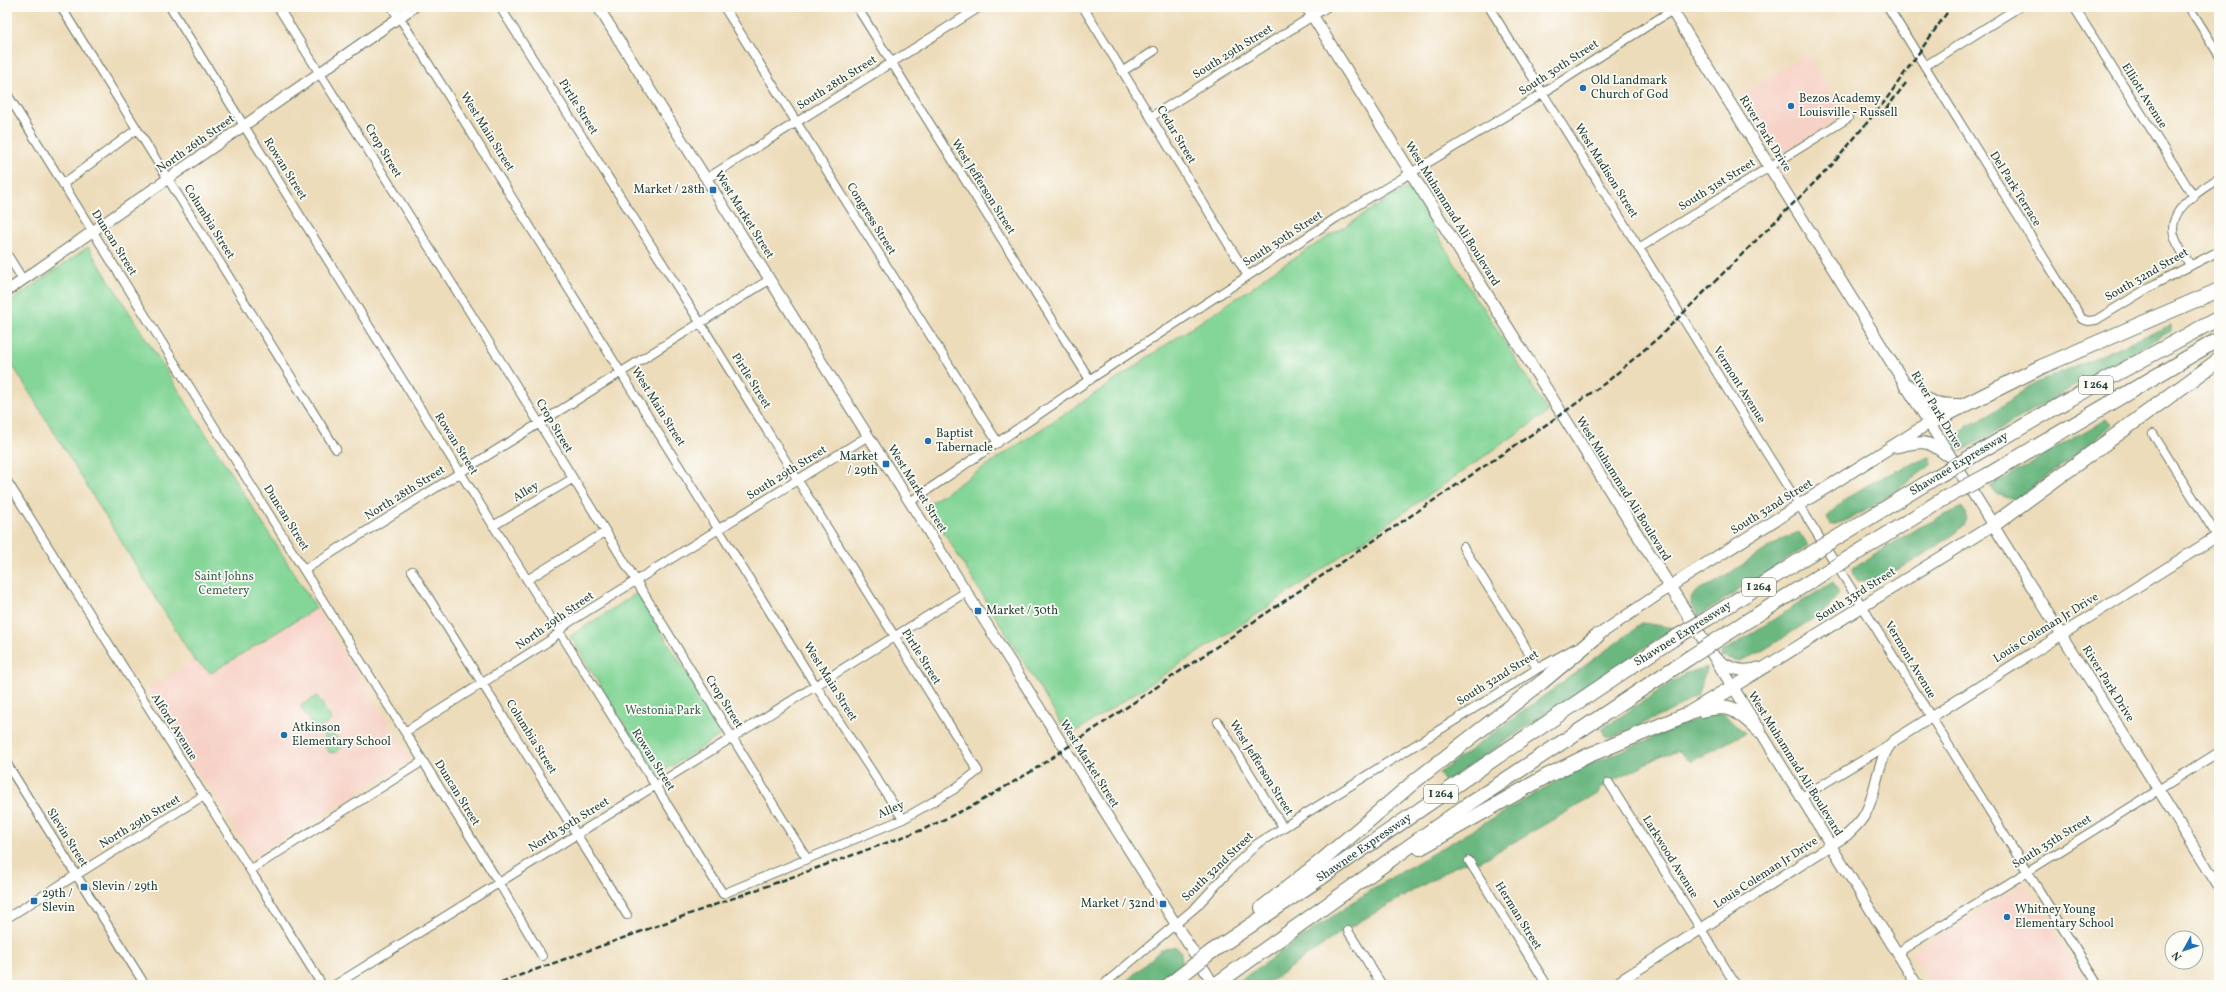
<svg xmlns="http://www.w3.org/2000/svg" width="2226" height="992" font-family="Vollkorn,serif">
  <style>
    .built { fill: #f7d1c6 }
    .green { fill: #84d698; stroke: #528a66 }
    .forest { fill: #6bb780; stroke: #457a5a }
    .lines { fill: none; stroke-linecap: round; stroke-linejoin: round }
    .minor-casing { stroke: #677563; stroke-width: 10 }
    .tertiary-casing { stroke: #677563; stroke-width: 12 }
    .secondary-casing { stroke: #677563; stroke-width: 13 }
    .motorway-casing { stroke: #677563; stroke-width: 16 }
    .minor { stroke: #fff; stroke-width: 8 }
    .tertiary { stroke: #fff; stroke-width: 10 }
    .secondary { stroke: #fff; stroke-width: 11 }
    .motorway { stroke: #fff; stroke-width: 14 }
    .rail { stroke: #1f3d34; stroke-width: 2.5; stroke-dasharray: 6 3; stroke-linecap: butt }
    .motorway-bridge-casing { stroke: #677563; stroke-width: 16; stroke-linecap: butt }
    .motorway-bridge { stroke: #fff; stroke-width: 14 }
    .poi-dot { fill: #1f6fb2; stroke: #fdfcf7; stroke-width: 1.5 }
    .labels { text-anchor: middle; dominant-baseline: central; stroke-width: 3.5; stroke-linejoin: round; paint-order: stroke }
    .shield { fill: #fdfcf7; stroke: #62766e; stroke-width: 1 }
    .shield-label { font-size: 11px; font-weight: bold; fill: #1f3d34 }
    .street-label { font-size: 12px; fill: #1f3d34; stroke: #fdfcf7 }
    .poi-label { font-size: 12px; fill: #1f3d34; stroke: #fdfcf7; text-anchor: start }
    .park-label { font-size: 12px; fill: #38634d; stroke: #fdfcf7 }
  </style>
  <rect width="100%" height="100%" fill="#fdfcf7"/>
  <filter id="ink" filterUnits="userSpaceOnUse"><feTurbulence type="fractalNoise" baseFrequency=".025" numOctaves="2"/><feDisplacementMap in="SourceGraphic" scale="8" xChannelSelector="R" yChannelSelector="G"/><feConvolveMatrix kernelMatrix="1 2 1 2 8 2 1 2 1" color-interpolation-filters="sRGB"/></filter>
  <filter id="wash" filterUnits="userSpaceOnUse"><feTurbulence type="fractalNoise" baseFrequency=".012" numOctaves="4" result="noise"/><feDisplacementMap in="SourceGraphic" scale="16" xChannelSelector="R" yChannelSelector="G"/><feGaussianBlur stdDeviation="0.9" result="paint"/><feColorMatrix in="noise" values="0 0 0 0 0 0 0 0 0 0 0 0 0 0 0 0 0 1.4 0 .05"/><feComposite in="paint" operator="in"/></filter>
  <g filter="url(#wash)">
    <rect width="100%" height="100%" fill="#eddcba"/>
    <path class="built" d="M1806 53 1844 115 1777 156 1739 97Z
      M316 608 411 760 252 857 212 792 193 768 167 726 160 708 148 689 194 660 212 673Z
      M2025 883 2088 985H1932L1911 952Z"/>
    <path class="green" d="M1406 188 1408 190 1410 189 1479 304 1482 305 1548 412 1262 611 1069 736 927 505 1141 363 1143 360 1259 283 1264 277Z
      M88 247 316 608 211 673 194 660 7 356V304Z
      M637 593 724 733 656 776 570 636Z
      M317 696 332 720 316 731 300 706Z
      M328 733 338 738 344 745 336 753 329 752 323 743 324 735Z"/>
    <path class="forest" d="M2171 325V331L2154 340 1962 451 1958 450 1953 441 1967 425 1988 416 2031 385Z
      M2106 419 2111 425 2099 437 2015 500 1996 494 1990 487Z
      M1930 457 1932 464C1908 482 1858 522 1830 525L1827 518C1844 492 1900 468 1930 457Z
      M1962 507C1965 512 1967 515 1965 521 1960 536 1890 576 1874 580 1869 581 1863 580 1858 581L1854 575 1853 568 1916 529Z
      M1799 532 1808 546 1698 616 1692 605 1691 597 1700 589 1713 584 1782 539Z
      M1833 582 1839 594 1825 611 1759 653 1739 661 1721 656 1722 652Z
      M1643 623 1674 628 1445 782 1439 773Z
      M1707 667 1697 696 1677 708 1613 737 1605 736 1602 729 1684 674Z
      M1709 714H1724L1745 733 1691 762 1679 751 1660 756 1600 788 1598 794 1479 862 1469 861 1456 866 1340 933 1265 985H1233L1375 887 1574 771Z
      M1175 946 1181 952 1182 964 1157 985H1122L1161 950Z"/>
  </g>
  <g filter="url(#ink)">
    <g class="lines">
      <defs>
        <path id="minor" d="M61 7 336 449
          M170 7 723 894 903 819 953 790 978 771 701 324 500 7
          M278 7 512 379 807 859
          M724 7 998 443
          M857 7 1090 380
          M1083 7 1248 276
          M1489 7 2098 985
          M1888 7 2082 319 2088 321 2096 320 2155 284 2219 251
          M2074 7 2194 197
          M2189 7 2219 55
          M400 18 816 686 903 819
          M1925 66 2019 7
          M1123 71 1154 51
          M7 94 499 883 542 956
          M1151 117 1327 7
          M706 179 980 7
          M63 184 137 129
          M1639 248 1848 118
          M7 254 23 280
          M2190 265C2185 256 2177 246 2174 235 2167 209 2201 190 2219 178
          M2153 434 2219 539
          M7 481 322 985
          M910 502 1095 376 1336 218 1532 100 1677 7
          M493 526 572 479
          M1463 547 1521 639 1537 669
          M304 570 769 280
          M412 571 627 915
          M527 580 605 532
          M1218 722 1283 827
          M405 732 552 639 568 623 868 436
          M7 764 145 985
          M1609 783 1736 985
          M1800 798 1888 745
          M1469 861 1547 985
          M250 870 423 761
          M7 918 203 796
          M1348 931 1382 985
          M1897 953 2219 752
          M335 985 966 592
          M1103 985 1196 907 1233 867 1257 844 1537 669 1575 648"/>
        <path id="tertiary" d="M393 7 400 18
          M598 7 1214 985
          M7 291 414 7
          M1993 525 2219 887
          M1733 687 1917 985
          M1614 985 1847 835C1853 829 1861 822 1865 814 1877 794 1877 754 1895 740L2219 535"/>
        <path id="secondary" d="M1307 7 1733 687 1993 525 1670 7
          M1896 447C1918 442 1926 438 1945 454
          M1597 636 1669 587 1929 423
          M1717 659C1730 669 1742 673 1758 668"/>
        <g id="motorway">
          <path d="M1906 385C1926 402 1931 406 1958 406"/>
          <path d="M1929 423 2041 367 2219 290"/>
          <path d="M1974 455 2070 399 2219 318"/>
          <path d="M1988 475 2219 339"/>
          <path d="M1993 525 2219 360"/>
          <path d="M1838 537 1938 476"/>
          <path d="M1849 558 1945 498"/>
          <path d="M1707 619 1810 554"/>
          <path d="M1720 638 1819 576"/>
          <path d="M1702 710C1732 702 1738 711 1759 730"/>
          <path d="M1420 848 1545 777 1587 756 1688 714 1733 687"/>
          <path d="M1262 908 1319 863 1415 781 1542 682 1597 636"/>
          <path id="s1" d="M1211 952C1366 849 1517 740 1673 639"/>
          <path d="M1169 985 1183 974"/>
          <path d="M1215 985 1463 808 1689 658"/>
        </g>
      </defs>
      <use href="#minor" class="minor-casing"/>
      <use href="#tertiary" class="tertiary-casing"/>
      <use href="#secondary" class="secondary-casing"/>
      <use href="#motorway" class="motorway-casing"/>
      <use href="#minor" class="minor"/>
      <use href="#tertiary" class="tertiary"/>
      <use href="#secondary" class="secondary"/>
      <use href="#motorway" class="motorway"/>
      <path class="rail" d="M1886 109 1906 83
        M493 985 922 830 976 804 1032 771 1550 422 1608 381 1659 337 1832 165 1885 101 1951 7"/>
      <defs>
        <path id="motorway-bridge" d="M1938 476 1974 455
          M1945 498 1988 475
          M1810 554 1838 537
          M1819 576 1849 558
          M1673 639 1707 619
          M1689 658 1720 638
          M1183 974 1211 952"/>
      </defs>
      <use href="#motorway-bridge" class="motorway-bridge-casing"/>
      <use href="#motorway-bridge" class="motorway-bridge"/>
    </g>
  </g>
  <g class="poi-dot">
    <circle cx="1583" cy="88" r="4"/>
    <circle cx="1791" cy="106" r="4"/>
    <rect x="709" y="186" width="8" height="8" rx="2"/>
    <circle cx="928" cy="441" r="4"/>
    <rect x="882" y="460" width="8" height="8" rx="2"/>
    <rect x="974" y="607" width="8" height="8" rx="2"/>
    <circle cx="284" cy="735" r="4"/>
    <rect x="80" y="883" width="8" height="8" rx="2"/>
    <rect x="30" y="897" width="8" height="8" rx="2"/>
    <rect x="1159" y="900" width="8" height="8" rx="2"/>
    <circle cx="2007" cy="917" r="4"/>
  </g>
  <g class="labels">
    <g class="shield">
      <rect x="2079" y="376" width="34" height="18" rx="3"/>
      <rect x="1742" y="578" width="34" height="18" rx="3"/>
      <rect x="1424" y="785" width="34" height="18" rx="3"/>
    </g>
    <g class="shield-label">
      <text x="2096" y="385">I 264</text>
      <text x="1759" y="587">I 264</text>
      <text x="1441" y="794">I 264</text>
    </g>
    <g class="street-label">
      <text transform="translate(1233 52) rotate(-32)">South 29th Street</text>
      <text transform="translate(1559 68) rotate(-33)">South 30th Street</text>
      <text transform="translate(837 83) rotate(-32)">South 28th Street</text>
      <text transform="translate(2144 96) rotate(58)">Elliott Avenue</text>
      <text transform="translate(578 107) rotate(58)">Pirtle Street</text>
      <text transform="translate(487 132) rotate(58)">West Main Street</text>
      <text transform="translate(1765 134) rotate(58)">River Park Drive</text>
      <text transform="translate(1176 135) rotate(59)">Cedar Street</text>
      <text transform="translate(196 144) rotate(-35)">North 26th Street</text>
      <text transform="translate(383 151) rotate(59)">Crop Street</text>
      <text transform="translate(285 169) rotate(58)">Rowan Street</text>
      <text transform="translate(1606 171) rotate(58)">West Madison Street</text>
      <text transform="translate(1717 185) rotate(-32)">South 31st Street</text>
      <text transform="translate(983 187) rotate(58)">West Jefferson Street</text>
      <text transform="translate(2015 189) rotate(58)">Del Park Terrace</text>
      <text transform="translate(1452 214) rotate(58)">West Muhammad Ali Boulevard</text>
      <text transform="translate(744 215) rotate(58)">West Market Street</text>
      <text transform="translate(871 219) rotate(58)">Congress Street</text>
      <text transform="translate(209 222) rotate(58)">Columbia Street</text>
      <text transform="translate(1283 239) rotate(-33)">South 30th Street</text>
      <text transform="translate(114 243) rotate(58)">Duncan Street</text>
      <text transform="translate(2147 275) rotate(-30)">South 32nd Street</text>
      <text transform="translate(751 381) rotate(58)">Pirtle Street</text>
      <text transform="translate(1739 385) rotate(58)">Vermont Avenue</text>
      <text transform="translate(658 407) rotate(58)">West Main Street</text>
      <text transform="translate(1936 410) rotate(59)">River Park Drive</text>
      <text transform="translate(554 426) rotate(59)">Crop Street</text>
      <text transform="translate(456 444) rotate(58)">Rowan Street</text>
      <text transform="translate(1959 464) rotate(-31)">Shawnee Expressway</text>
      <text transform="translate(787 473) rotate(-32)">South 29th Street</text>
      <text transform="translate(917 489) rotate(58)">West Market Street</text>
      <text transform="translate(1623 489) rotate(58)">West Muhammad Ali Boulevard</text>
      <text transform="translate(526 492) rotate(-31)">Alley</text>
      <text transform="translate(405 493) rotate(-32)">North 28th Street</text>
      <text transform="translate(1772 507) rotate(-32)">South 32nd Street</text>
      <text transform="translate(286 518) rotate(58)">Duncan Street</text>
      <text transform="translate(1856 595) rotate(-32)">South 33rd Street</text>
      <text transform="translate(555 621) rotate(-35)">North 29th Street</text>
      <text transform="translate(2046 628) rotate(-32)">Louis Coleman Jr Drive</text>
      <text transform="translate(1683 634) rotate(-32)">Shawnee Expressway</text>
      <text transform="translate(921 657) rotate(58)">Pirtle Street</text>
      <text transform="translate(1910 660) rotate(59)">Vermont Avenue</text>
      <text transform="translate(1498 678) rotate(-32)">South 32nd Street</text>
      <text transform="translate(830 682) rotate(58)">West Main Street</text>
      <text transform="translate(2108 684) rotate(58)">River Park Drive</text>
      <text transform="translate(724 702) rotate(58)">Crop Street</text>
      <text transform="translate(174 727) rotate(58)">Alford Avenue</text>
      <text transform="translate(531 737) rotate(58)">Columbia Street</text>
      <text transform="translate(653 760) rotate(58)">Rowan Street</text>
      <text transform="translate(1089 764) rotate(58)">West Market Street</text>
      <text transform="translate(1795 764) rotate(58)">West Muhammad Ali Boulevard</text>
      <text transform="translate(1261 768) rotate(58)">West Jefferson Street</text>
      <text transform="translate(457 793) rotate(58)">Duncan Street</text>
      <text transform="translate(891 810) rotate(-24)">Alley</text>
      <text transform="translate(140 822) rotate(-31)">North 29th Street</text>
      <text transform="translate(569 825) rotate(-32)">North 30th Street</text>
      <text transform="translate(67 838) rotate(58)">Slevin Street</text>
      <text transform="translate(2052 842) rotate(-32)">South 35th Street</text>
      <text stroke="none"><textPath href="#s1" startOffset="185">Shawnee Expressway</textPath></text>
      <text transform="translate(1670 857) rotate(58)">Larkwood Avenue</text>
      <text transform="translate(1218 867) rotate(-44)">South 32nd Street</text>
      <text transform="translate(1766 873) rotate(-33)">Louis Coleman Jr Drive</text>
      <text transform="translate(1518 916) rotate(58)">Herman Street</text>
    </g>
    <g class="poi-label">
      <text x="1591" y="81">Old Landmark<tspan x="1591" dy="14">Church of God</tspan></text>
      <text x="1799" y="99">Bezos Academy<tspan x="1799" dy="14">Louisville - Russell</tspan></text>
      <text x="705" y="190" text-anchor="end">Market / 28th</text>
      <text x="936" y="434">Baptist<tspan x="936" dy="14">Tabernacle</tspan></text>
      <text x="878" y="457" text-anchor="end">Market<tspan x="878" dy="14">/ 29th</tspan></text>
      <text x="986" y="611">Market / 30th</text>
      <text x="292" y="728">Atkinson<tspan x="292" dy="14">Elementary School</tspan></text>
      <text x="92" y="887">Slevin / 29th</text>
      <text x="42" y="894">29th /<tspan x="42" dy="14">Slevin</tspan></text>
      <text x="1155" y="904" text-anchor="end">Market / 32nd</text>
      <text x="2015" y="910">Whitney Young<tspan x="2015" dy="14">Elementary School</tspan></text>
    </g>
    <g class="park-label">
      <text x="224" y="577">Saint Johns<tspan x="224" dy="14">Cemetery</tspan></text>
      <text x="663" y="711">Westonia Park</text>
    </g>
  </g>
  <rect width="2226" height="992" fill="none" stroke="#fdfcf7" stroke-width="24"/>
  <g transform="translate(2184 950) rotate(230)"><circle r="19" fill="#fdfcf7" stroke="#a4b0a9"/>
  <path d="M0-3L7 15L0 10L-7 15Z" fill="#1f6fb2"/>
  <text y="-6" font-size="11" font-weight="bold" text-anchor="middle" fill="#1f3d34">N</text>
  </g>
</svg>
